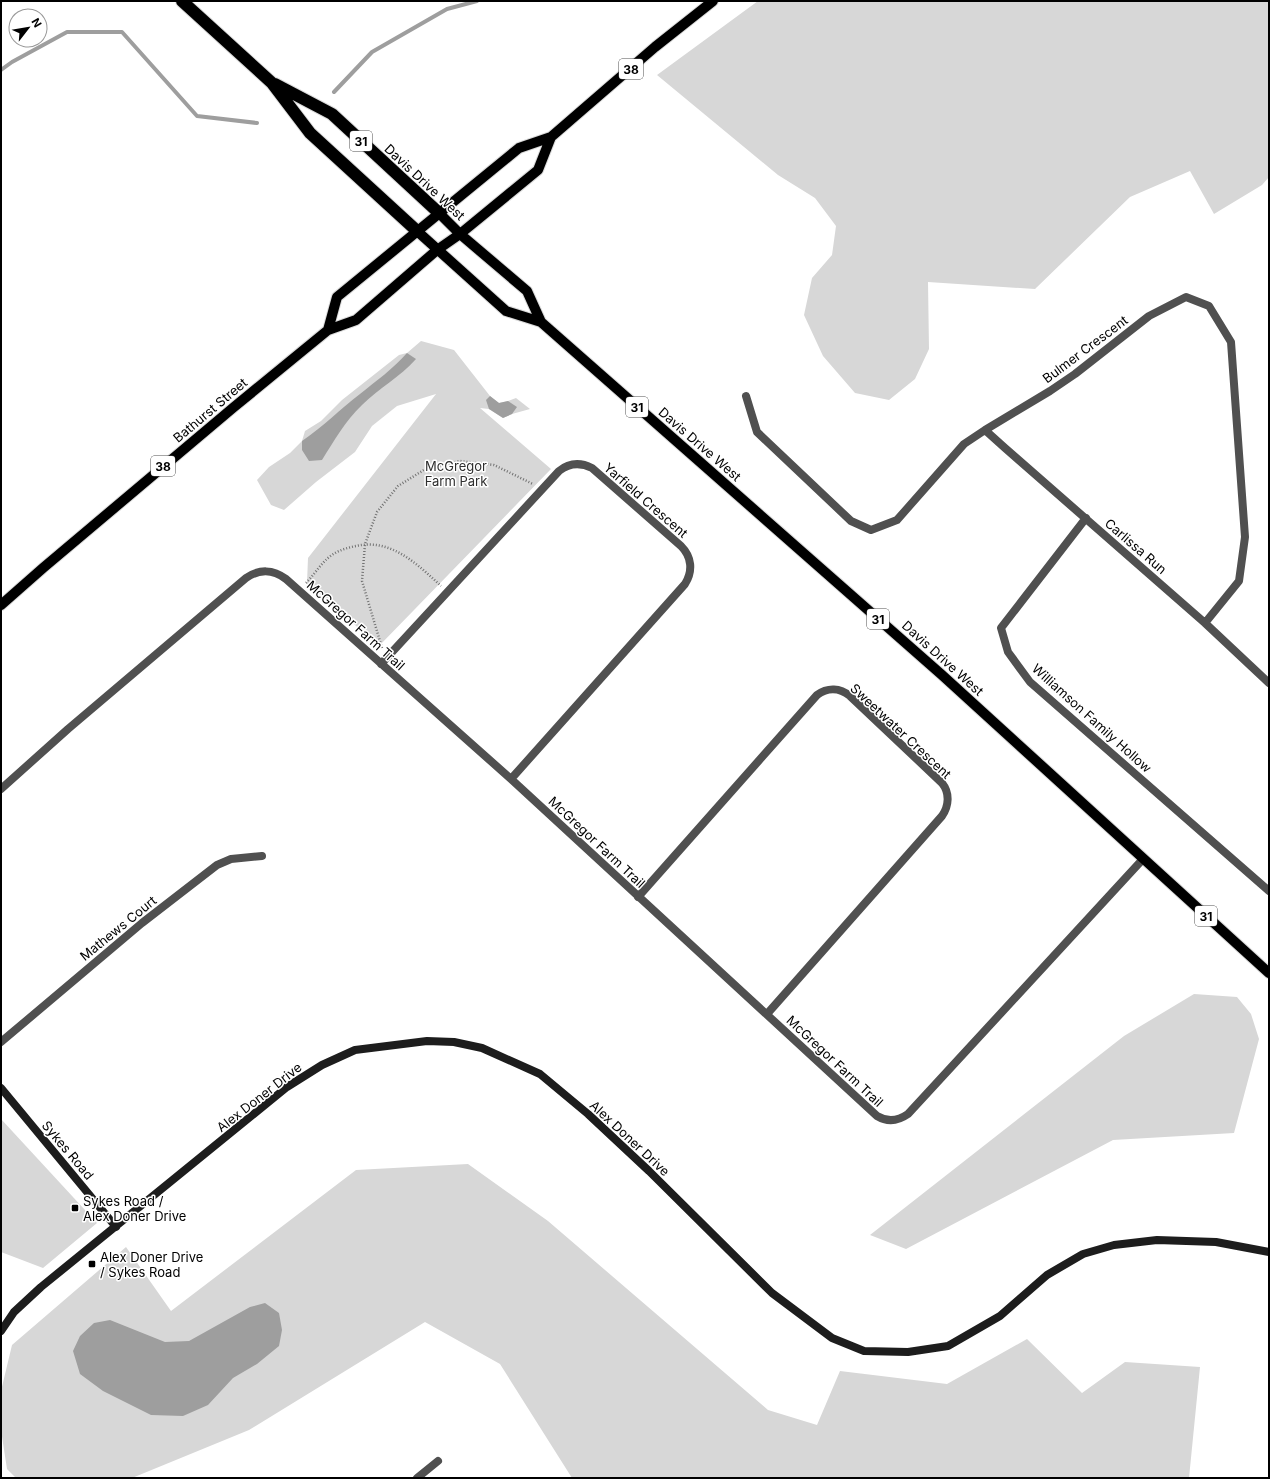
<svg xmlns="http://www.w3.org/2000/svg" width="1270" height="1479" font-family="Inter,sans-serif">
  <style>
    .green { fill: #d7d7d7 }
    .water { fill: #9e9e9e }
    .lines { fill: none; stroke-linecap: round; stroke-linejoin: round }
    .stream { stroke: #9e9e9e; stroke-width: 4 }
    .primary-casing { stroke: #dbdbdb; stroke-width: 12 }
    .highway-casing { stroke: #dbdbdb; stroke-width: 14 }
    .path { stroke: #727272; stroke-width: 2.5; stroke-dasharray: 1 2; stroke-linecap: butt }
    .street { stroke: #505050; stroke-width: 8 }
    .secondary { stroke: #1d1d1d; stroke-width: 8 }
    .primary { stroke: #000; stroke-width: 10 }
    .highway { stroke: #000; stroke-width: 12 }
    .poi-dot { fill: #000; stroke: #fff; stroke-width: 1.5 }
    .labels { text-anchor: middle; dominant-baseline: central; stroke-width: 3; stroke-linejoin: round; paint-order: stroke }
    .shield { fill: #fff; stroke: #4c4c4c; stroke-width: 1 }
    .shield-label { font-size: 12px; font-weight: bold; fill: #000 }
    .street-label { font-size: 13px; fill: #000; stroke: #fff }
    .park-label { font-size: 13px; fill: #2e2e2e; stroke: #fff }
    .poi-label { font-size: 13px; fill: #000; stroke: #fff; text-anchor: start }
  </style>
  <rect width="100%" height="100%" fill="#fff"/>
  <path class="green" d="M758 1H1269V177L1262 185 1214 214 1190 171 1130 197 1035 289 928 282 929 349 915 379 889 400 855 393 823 356 804 315 812 278 832 255 836 226 815 198 778 175 657 75Z
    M421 341 454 350 490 396 499 403 508 401 516 398 530 409 512 414 503 418 489 409 480 408 551 469 379 646 307 583 308 558 436 394 397 406 372 426 355 452 316 482 284 510 271 505 257 480 269 467 290 453 302 441 305 431 321 421 342 400 399 355 407 353Z
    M1194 994 1237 997 1251 1014 1259 1039 1234 1133 1113 1140 906 1249 870 1235 1124 1036Z
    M1 1119 97 1223 43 1268 1 1252Z
    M468 1164 548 1221 768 1410 817 1425 840 1371 947 1384 1027 1339 1082 1393 1125 1362 1200 1367 1189 1478H572L500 1364 425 1322 249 1430 132 1478H16L7 1469 1 1430V1391L12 1345 126 1247 171 1311 356 1170Z"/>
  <path class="water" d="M407 353 416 359C400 377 379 388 362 405 345 421 334 441 322 460L309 461 302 450V441C323 427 340 409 360 394 376 381 393 369 407 353Z
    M490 396 499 403 508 401 517 407 512 414 503 418 489 409 486 400Z
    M265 1303 279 1313 282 1330 279 1346 257 1364 233 1378 208 1405 183 1416 151 1415 103 1391 80 1374 73 1351 80 1336 94 1323 110 1320 165 1342 189 1341 250 1307Z"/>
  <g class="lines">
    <path class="stream" d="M1 70 12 62 67 32H122L197 116 257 123
      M334 92 372 52 447 9 477 1"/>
    <defs>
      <path id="primary" d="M439 213 460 234 527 291 541 322
        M417 231 506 311 541 322 942 675 1269 973
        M328 330 337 297 519 148 551 137 655 47 713 1
        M1 605 43 568 234 407 328 330 356 320 437 250 460 234 538 170 551 137"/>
      <path id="highway" d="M182 1 272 83 310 133 417 231
        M275 84 332 114 439 213"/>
    </defs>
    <use href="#primary" class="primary-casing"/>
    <use href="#highway" class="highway-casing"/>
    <path class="path" d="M306 583C313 576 320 565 328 558 336 551 346 548 356 546 391 538 417 564 441 586
      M382 648 362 581 365 544 377 512 398 486 427 468 460 461 494 465 533 484"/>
    <path class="street" d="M746 396 757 432 851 521 871 530 897 520 964 444 985 430 1050 391 1075 374 1149 316 1186 297 1209 306 1231 342 1245 537 1239 581 1205 623
      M985 430 1005 448 1205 623 1269 683
      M1086 518 1001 628 1008 652 1030 682 1269 891
      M381 664 559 471C569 463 580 462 592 468L681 546C692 557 693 571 685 584L511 779
      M1 789 68 729 246 578C259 569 273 569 286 579L511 779 877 1116C887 1122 898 1121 908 1114L1143 859
      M638 897 817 695C828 687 840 688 850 696L942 783C950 793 949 806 942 816L767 1014
      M1 1042 142 923 217 865 231 859 262 856
      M417 1478 438 1461"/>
    <path class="secondary" d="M1 1088 116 1227
      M1 1331 14 1312 41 1287 287 1087 322 1065 355 1050 427 1041 454 1042 482 1048 540 1074 588 1114 649 1171 772 1293 832 1338 864 1351 908 1352 948 1346 1000 1316 1047 1275 1083 1254 1114 1245 1157 1240 1216 1242 1269 1252"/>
    <use href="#primary" class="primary"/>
    <use href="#highway" class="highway"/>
  </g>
  <g class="poi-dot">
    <rect x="71" y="1204" width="8" height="8" rx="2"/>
    <rect x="88" y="1260" width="8" height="8" rx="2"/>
  </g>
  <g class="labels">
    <g class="shield">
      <rect x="619" y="59" width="24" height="20" rx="3"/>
      <rect x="350" y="131" width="22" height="20" rx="3"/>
      <rect x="626" y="397" width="22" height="20" rx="3"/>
      <rect x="151" y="456" width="24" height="20" rx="3"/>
      <rect x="867" y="609" width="22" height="20" rx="3"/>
      <rect x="1195" y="906" width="22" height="20" rx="3"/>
    </g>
    <g class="shield-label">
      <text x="631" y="69">38</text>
      <text x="361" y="141">31</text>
      <text x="637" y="407">31</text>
      <text x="163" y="466">38</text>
      <text x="878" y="619">31</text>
      <text x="1206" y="916">31</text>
    </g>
    <g class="street-label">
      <text transform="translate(425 182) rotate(43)">Davis Drive West</text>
      <text transform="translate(1085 349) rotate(-37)">Bulmer Crescent</text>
      <text transform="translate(210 410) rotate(-40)">Bathurst Street</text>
      <text transform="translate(700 444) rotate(41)">Davis Drive West</text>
      <text transform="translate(646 500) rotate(41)">Yarfield Crescent</text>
      <text transform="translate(1136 546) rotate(41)">Carlissa Run</text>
      <text transform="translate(356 625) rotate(42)">McGregor Farm Trail</text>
      <text transform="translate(943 658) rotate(42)">Davis Drive West</text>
      <text transform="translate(1092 718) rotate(42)">Williamson Family Hollow</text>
      <text transform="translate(901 731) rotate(43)">Sweetwater Crescent</text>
      <text transform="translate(597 842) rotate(43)">McGregor Farm Trail</text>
      <text transform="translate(118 928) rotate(-39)">Mathews Court</text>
      <text transform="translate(835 1061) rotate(43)">McGregor Farm Trail</text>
      <text transform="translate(259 1097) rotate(-38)">Alex Doner Drive</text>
      <text transform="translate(630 1138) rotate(43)">Alex Doner Drive</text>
      <text transform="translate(68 1150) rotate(50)">Sykes Road</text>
    </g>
    <g class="park-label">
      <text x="456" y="466">McGregor<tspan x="456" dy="15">Farm Park</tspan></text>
    </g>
    <g class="poi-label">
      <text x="83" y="1201">Sykes Road /<tspan x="83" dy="15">Alex Doner Drive</tspan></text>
      <text x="100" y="1257">Alex Doner Drive<tspan x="100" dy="15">/ Sykes Road</tspan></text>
    </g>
  </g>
  <rect width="1270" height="1479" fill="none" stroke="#000000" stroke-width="4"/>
  <g transform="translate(28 28) rotate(59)"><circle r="19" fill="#ffffff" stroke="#999999"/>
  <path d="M0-3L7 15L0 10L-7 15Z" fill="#000000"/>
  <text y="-6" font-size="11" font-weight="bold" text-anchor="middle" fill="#000000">N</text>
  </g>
</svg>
